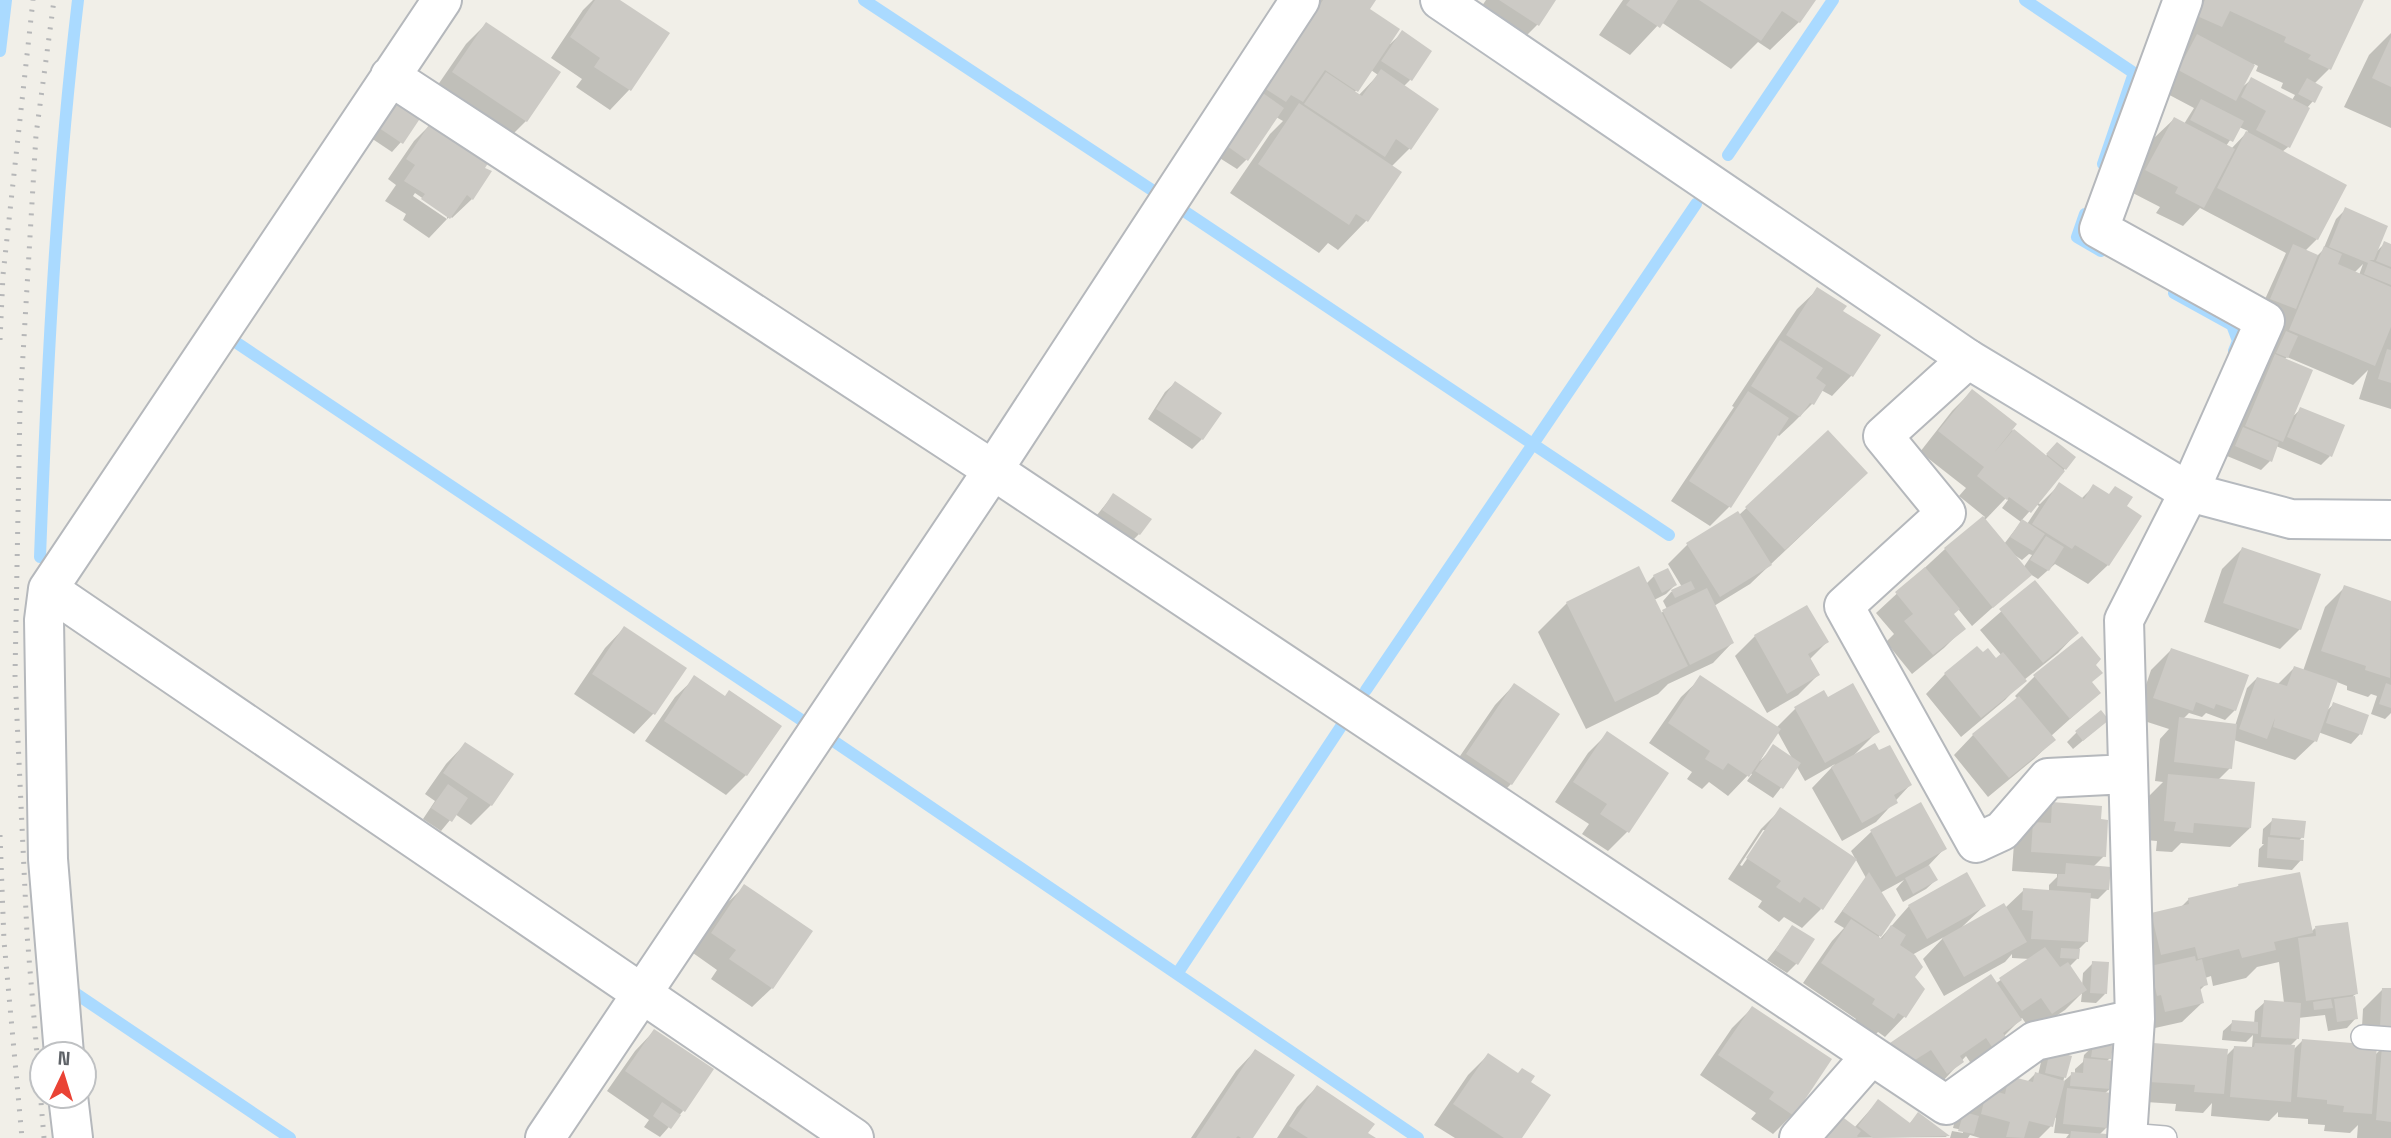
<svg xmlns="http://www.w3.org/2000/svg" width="2391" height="1138" font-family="'Space Grotesk',sans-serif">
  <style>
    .shadow { fill: #0003; fill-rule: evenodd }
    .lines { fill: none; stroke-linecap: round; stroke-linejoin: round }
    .stream { stroke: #aadaff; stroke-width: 12 }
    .building { fill: #cccac5 }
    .lane-casing { stroke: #b5b8bc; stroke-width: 26 }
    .street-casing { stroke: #b5b8bc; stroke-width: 42 }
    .secondary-casing { stroke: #b6babf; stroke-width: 42 }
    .lane { stroke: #fff; stroke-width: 23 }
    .street { stroke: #fff; stroke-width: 38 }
    .secondary { stroke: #fff; stroke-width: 38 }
    .rail { stroke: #b6b7b8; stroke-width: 5; stroke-dasharray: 2 9; stroke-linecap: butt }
  </style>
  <rect width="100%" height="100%" fill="#f1efe8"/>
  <path class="shadow" d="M593 0H617L667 34 629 90 610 110 576 87 582 79 551 58 583 10Z
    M1321 0H1374L1367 9 1389 43 1390 44 1402 33 1410 80 1403 87 1410 148 1391 167 1399 172 1366 221 1338 250 1328 243 1319 253 1230 193 1270 134 1283 121 1276 117 1247 159 1237 169 1218 157 1221 153 1223 155 1253 111H1249L1314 7ZM1371 70 1378 75 1358 96 1354 93Z
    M1486 0H1554L1537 25 1518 44 1475 16Z
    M1623 0H1814L1799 22 1770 50 1758 42 1731 69 1661 22 1630 55 1599 35Z
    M2199 0H2363L2329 69 2314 84 2313 101 2307 108 2288 147 2282 152 2317 239 2305 251 2317 256 2323 250 2336 219 2346 209 2375 253 2385 243 2391 246V409L2359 399 2368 370 2353 385 2287 357 2284 360 2291 418 2301 409 2330 456 2321 465 2276 446 2270 461 2261 470 2227 456 2230 447 2226 446 2256 375 2268 364 2273 351 2270 350 2284 317 2261 308 2286 253 2200 208 2183 226 2156 213 2160 207 2127 190 2154 138 2174 119 2184 124 2194 108 2160 90ZM2254 64 2258 66 2256 71 2283 83 2281 88 2295 95 2292 100 2252 79 2240 89ZM2239 127 2248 131 2231 149 2226 146ZM2363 264 2359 275 2354 273Z
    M486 24 526 121 506 141 433 92 466 44Z
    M2391 33V128L2344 107 2369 55Z
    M395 98 401 142 392 152 368 136Z
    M434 121 472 199 452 218 450 216 447 219V215L415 193 413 196 447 219 429 238 403 220 406 214 385 201 396 185 388 179 414 141Z
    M1817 290 1841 311 1878 335 1851 376 1832 396 1821 390 1812 404 1793 423 1779 436 1777 434 1729 507 1710 526 1671 501 1734 407 1732 406 1761 362 1797 309Z
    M1175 383 1202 439 1192 449 1148 419 1165 392Z
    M1972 391 2011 429 2045 457 2057 444 2074 457 2038 503 2040 504 2059 485 2081 499 2094 486 2124 507 2108 565 2088 584 2055 564 2038 579 2030 574 1972 626 1958 609 1952 615 1963 629 1944 648 1912 674 1886 642 1894 634 1876 613 1945 549 1985 517 1959 496 1966 488 1920 452 1952 411ZM2006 498 2008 500 2002 508 2021 522 2004 544 1985 520ZM2036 504 2039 506 2027 524 2021 521ZM2013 554 2022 560 2029 554 2032 555 2023 568Z
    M1828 432 1846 493 1750 584 1714 606 1732 643 1713 663 1668 684 1658 694 1586 729 1538 632 1567 603 1646 584 1654 576 1675 585 1666 594 1654 600 1661 613 1667 609 1663 601 1671 592 1682 587 1668 564 1687 545 1739 515Z
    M1113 495 1139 534 1129 544 1093 520Z
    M2242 549 2300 629 2280 649 2204 622 2222 569Z
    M2035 582 2077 633 2058 653 2024 680 2005 700 1961 737 1926 694 1945 674 1996 661 2002 656 1980 630Z
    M2345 587 2391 603V713L2385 719 2371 714 2377 696 2371 694 2368 697 2347 690V686L2337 682 2324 713 2334 704 2360 734 2351 744 2318 732 2315 741 2295 760 2234 740 2230 768 2218 780 2250 828 2230 847 2181 843 2172 852 2156 851 2157 841 2145 840 2149 796 2163 782 2155 781 2160 739 2169 729 2135 718 2151 670 2171 650 2235 710 2225 720 2206 713 2202 717 2189 713 2182 720 2235 726 2247 688 2257 678 2277 685 2294 668 2303 671 2325 607Z
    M624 628 684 669 653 714 634 734 574 694 605 648Z
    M1755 636 1827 642 1809 660 1818 675 1798 695 1767 713 1735 656Z
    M2093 665 2090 682 2099 693 2051 736 2054 740 2034 759 1988 797 1954 755 1973 735 2018 699 2015 696 2035 676Z
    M695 678 725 697 780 726 746 775 726 795 645 741 675 697Z
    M1701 678 1776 728 1795 709 1824 693 1827 699 1877 732 1853 756 1879 753 1910 785 1876 822 1842 841 1812 788 1835 764 1805 781 1797 767 1773 798 1747 781 1752 774 1750 773 1728 796 1709 782 1702 789 1687 779 1692 772 1649 743 1681 697ZM1777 731 1793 760 1774 747 1760 761Z
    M1514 685 1511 784 1491 804 1447 775 1495 705Z
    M2107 720 2073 749 2067 742 2077 732Z
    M1608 733 1628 831 1608 851 1582 834 1589 824 1555 802 1588 753Z
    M465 744 491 805 471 825 455 814 441 831 423 819 435 801 425 794 446 764Z
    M1921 804 1945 848 1928 866 1936 880 1926 889 1903 902 1896 889 1904 880 1880 893 1894 915 1878 938 1880 939 1909 906H1984L1962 927 2005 908 2024 890 2049 892V885L2057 877V874L2012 871 2014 843 2053 804 2099 821 2104 856 2093 867 2108 889 2098 899 2089 898 2086 942 2078 950 2077 959 2069 967 2082 986 2083 973 2093 963 2105 994 2096 1003 2081 1002 2082 993 2065 1010 2032 1032 2022 1018 1984 1056 1972 1065 1966 1056 1942 1082 1882 1053 1891 1044 1990 977 1995 984 2030 959 2012 958V954L2005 962 1944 996 1923 959 1944 937 1912 955 1913 977 1923 989 1904 1017 1885 1037 1878 1032 1873 1037 1853 1024 1856 1019 1803 983 1832 941 1844 928 1834 922 1866 878 1851 851 1871 832Z
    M1780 810 1821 909 1802 928 1784 917 1779 922 1758 907 1762 901 1728 879 1761 829ZM1763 830H1767L1742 866 1740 865Z
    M2273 820 2302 837 2298 842 2301 860 2292 870 2258 867 2259 849 2264 844H2262L2263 829Z
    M2239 885 2311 932 2315 928 2356 994 2353 996 2356 1018 2347 1028 2328 1031 2325 1015 2298 1018 2297 1039 2289 1047 2293 1050 2302 1041 2361 1045 2363 1009 2383 989 2391 990V1138H2357L2358 1125 2350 1133 2324 1131 2325 1125 2308 1124V1119L2278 1117V1112L2269 1121 2211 1116 2212 1103 2203 1113 2175 1111 2176 1104 2131 1101 2134 1065 2153 1045 2225 1057 2234 1048 2252 1047 2253 1035 2246 1042 2222 1040 2223 1031 2233 1022 2254 1024 2255 1011 2265 1002 2284 1003 2279 962 2257 967 2246 978 2213 986 2211 976 2205 978 2206 984 2199 991 2202 1003 2182 1022 2146 1030 2124 943 2152 914 2180 908 2189 899 2235 889ZM2375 1047 2382 1048 2374 1056Z
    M744 887 772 988 752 1007 711 979 717 970 693 953 724 906Z
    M1793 927 1796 964 1787 973 1767 960Z
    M1752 1008 1793 1114 1773 1134 1751 1119 1756 1113 1700 1075 1732 1028Z
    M654 1031 683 1111 660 1137 644 1127 649 1120 607 1091 635 1051Z
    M2093 1046 2110 1058 2106 1062 2110 1089 2104 1094 2106 1128 2099 1135 2105 1138H2066L2069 1134 2054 1133 2056 1118 2054 1117 2051 1126 2039 1138H1980L1970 1135 1968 1138H1950L1952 1131 1963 1133V1130L1953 1128 1954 1124 2010 1078 2027 1082 2035 1074 2038 1075 2041 1062 2051 1052 2070 1057 2063 1082 2072 1074H2075V1069L2083 1062 2084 1055Z
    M1255 1051 1251 1138H1191L1236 1071Z
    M1488 1055 1528 1082 1520 1138H1455L1434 1125 1468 1075Z
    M1317 1087 1366 1133 1371 1138H1277L1297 1107Z
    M1878 1101 1909 1124 1918 1115 1947 1137 1816 1138 1854 1128Z"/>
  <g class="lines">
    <path class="stream" d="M864 0 1155 192
      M2025 0 2134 73 2103 164
      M0 51 6 0
      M1728 155 1833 0
      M1184 211 1669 535
      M2085 214 2077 237 2101 251
      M2174 293 2232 325 2238 341 2234 351
      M234 341 803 721
      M40 557C47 371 56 185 78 0
      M1366 690 1696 204
      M1342 725 1177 974 1418 1138
      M832 740 1177 974
      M72 991 290 1138"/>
  </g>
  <path class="building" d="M595 0H620L670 33 631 91 594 67 600 58 570 37Z
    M1323 0H1376L1370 9 1400 29 1358 92 1325 70 1303 102 1291 95 1286 102 1264 88Z
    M1499 0H1556L1539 26Z
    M1630 0H1678L1660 28 1626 5Z
    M1699 0H1816L1800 23 1782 11 1761 41Z
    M2205 0H2364L2331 70 2308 59 2311 55 2284 42 2286 37 2230 11 2222 27 2197 16Z
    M486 22 561 72 527 122 452 72Z
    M1402 30 1432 51 1412 81 1381 61Z
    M2197 34 2255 65 2236 101 2178 70Z
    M2391 37V87L2372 78Z
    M1381 69 1439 109 1411 150 1396 139 1385 157 1304 104 1326 72 1362 96Z
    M2251 77 2310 108 2290 148 2256 130 2266 111 2241 97Z
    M2307 78 2323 87 2315 103 2298 94Z
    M1263 93 1284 108 1248 161 1227 146Z
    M395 96 423 114 403 144 376 126Z
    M2201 99 2244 121 2233 142 2190 120Z
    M1299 103 1402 172 1368 222 1356 214 1349 225 1258 164Z
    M2174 117 2235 149 2204 208 2175 193 2178 187 2145 170Z
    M433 119 492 157 485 168 492 171 473 200 467 195 450 219 421 199 425 194 404 181 415 165 406 159Z
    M2246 131 2347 185 2318 240 2217 188Z
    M2345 207 2388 226 2374 260H2369L2391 269V285L2364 274 2368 263 2329 247Z
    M2384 241 2391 244V267L2376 261Z
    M2293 244 2318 255 2296 309 2270 299Z
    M2324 246 2342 254 2338 264 2391 287V327L2375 366 2289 330Z
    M1817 287 1847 306 1843 311 1881 335 1853 377 1786 335Z
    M2286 331 2298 336 2288 358 2276 353Z
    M1780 340 1823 368 1816 378 1826 385 1814 405 1810 403 1800 417 1751 386Z
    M2387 349 2391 350V383L2378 379Z
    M2275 354 2313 370 2283 442 2245 426Z
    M1175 381 1222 413 1203 440 1156 409Z
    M1972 389 2017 424 1994 453 2014 429 2065 471 2031 513 2009 497 2007 500 1977 476 1984 467 1938 431Z
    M1748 391 1789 418 1731 508 1689 481Z
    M2300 407 2345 425 2332 457 2287 437Z
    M2243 427 2279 442 2272 462 2235 446Z
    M1828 430 1868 473 1785 550 1745 507Z
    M2057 442 2076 457 2066 470 2046 454Z
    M2059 482 2084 499 2093 484 2109 494 2115 486 2133 497 2127 506 2142 516 2109 566 2075 545 2072 549 2032 524Z
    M1113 493 1152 519 1140 535 1102 510Z
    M1738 511 1772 565 1720 597 1686 543Z
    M1983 516 2032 575 1993 608 1944 548Z
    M2022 519 2045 534 2033 551 2010 537Z
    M2046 536 2064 547 2049 571 2030 560Z
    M2242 547 2321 574 2301 630 2223 603Z
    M1639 566 1688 666 1615 702 1566 602Z
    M1925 567 1960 609 1954 614 1966 629 1933 655 1904 621 1913 614 1895 592Z
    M1668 568 1677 585 1662 593 1653 575Z
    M2035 580 2079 633 2043 663 1999 609Z
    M1691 581 1695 589 1675 598 1671 590Z
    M2344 585 2391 601 2390 678 2365 670 2366 666 2321 651Z
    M1707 588 1734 643 1690 665 1662 610Z
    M1807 605 1829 642 1808 654 1820 675 1787 694 1754 635Z
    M624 626 687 668 655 715 592 674Z
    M2082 636 2101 659 2096 665 2103 673 2092 682 2101 693 2070 719 2033 675Z
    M1977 646 1983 652 1988 648 1996 658 2003 652 2027 681 1981 718 1944 673Z
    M2171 648 2249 675 2236 711 2216 704 2214 709 2196 702 2193 711 2153 698Z
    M2294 666 2338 681 2317 742 2273 727 2275 718 2267 739 2239 729 2257 677 2287 686Z
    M694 675 725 696 729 690 782 726 747 776 664 721Z
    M1700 675 1781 729 1749 777 1728 763 1723 770 1705 759 1710 751 1668 723Z
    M1514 683 1560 714 1512 785 1466 754Z
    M1853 683 1880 732 1825 763 1794 707 1824 690 1828 697Z
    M2386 683 2391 685V708L2379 704Z
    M2019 696 2056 740 2009 778 1972 734Z
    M2333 702 2369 715 2362 735 2326 723Z
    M2101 710 2109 720 2083 741 2075 731Z
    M2179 717 2237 724 2232 769 2174 762Z
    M1607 731 1669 773 1629 833 1600 814 1607 804 1573 782Z
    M465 742 514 774 492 806 443 773Z
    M1875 743 1879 750 1890 745 1912 785 1894 795 1898 803 1862 823 1831 767Z
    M1773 744 1801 763 1783 789 1755 771Z
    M2168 774 2255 782 2251 828 2194 823 2193 833 2174 831 2176 822 2164 821Z
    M448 784 468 798 452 822 431 808Z
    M1921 802 1947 849 1896 877 1870 830Z
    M2052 802 2102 806 2101 819 2108 820 2106 857 2031 852 2033 822 2051 823Z
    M1780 807 1857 859 1823 910 1804 897 1800 903 1776 887 1781 881 1746 858Z
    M2272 818 2306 821 2304 838 2270 835Z
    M2268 837 2304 840 2303 861 2267 858Z
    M2066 863 2111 867 2109 890 2057 886 2058 874H2065Z
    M1929 865 1938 880 1913 894 1905 878Z
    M1869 872 1896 915 1881 937 1842 911Z
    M1967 872 1986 906 1927 939 1908 905Z
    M2300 872 2313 933 2274 942 2276 950 2242 958 2239 949 2198 959 2195 947 2161 955 2151 913 2189 904 2188 898 2239 886 2238 884Z
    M744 884 813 931 773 989 729 959 736 950 711 933Z
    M2023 888 2091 893 2088 942 2031 939 2033 911 2022 910Z
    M2004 903 2027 942 1964 977 1942 938Z
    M1851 919 1882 939 1891 925 1906 935 1900 945 1915 955 1923 967 1915 977 1925 989 1906 1018 1898 1013 1894 1019 1872 1004 1875 999 1821 963Z
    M2348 922 2358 994 2306 1001 2298 938 2316 936 2315 926Z
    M1792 925 1815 939 1798 965 1775 950Z
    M2045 947 2060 967 2068 962 2087 990 2052 1014 2041 998 2022 1011 1999 978Z
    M2061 948 2080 949 2079 959 2060 958Z
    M2195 956 2196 961 2202 959 2208 985 2200 987 2204 1003 2165 1012 2161 995 2157 996 2150 966Z
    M2092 961 2109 962 2107 994 2090 993Z
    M1991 974 2022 1020 2003 1033 2006 1037 1992 1047 1986 1038 1960 1056 1964 1062 1947 1074 1931 1050 1915 1060 1890 1043Z
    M2382 988H2391V1028L2380 1027Z
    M2355 996 2358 1019 2337 1022 2334 999Z
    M2331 999 2333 1008 2314 1010 2313 1002Z
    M2264 1000 2301 1003 2299 1039 2261 1037Z
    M1752 1006 1832 1059 1794 1116 1769 1099 1774 1092 1718 1055Z
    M2232 1020 2258 1022V1034L2231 1031Z
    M654 1029 714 1069 685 1112 625 1071Z
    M2302 1039 2377 1045 2372 1114 2343 1112 2344 1106 2327 1104V1100L2297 1097Z
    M2153 1043 2228 1049 2224 1094 2194 1092 2195 1085 2149 1082Z
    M2255 1043 2295 1045 2291 1102 2230 1097 2234 1046 2254 1047Z
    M2093 1044 2113 1046 2111 1059 2091 1057Z
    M2382 1046 2391 1047V1122L2376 1120Z
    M1255 1049 1295 1075 1253 1138H1241L1238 1136 1236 1138H1196Z
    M2050 1050 2072 1056 2066 1078 2045 1073Z
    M1488 1053 1518 1073 1522 1068 1535 1076 1531 1082 1551 1095 1522 1138H1504L1453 1104Z
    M2084 1058 2115 1061 2111 1089 2070 1086 2071 1072 2083 1073Z
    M2035 1072 2065 1081 2053 1127 2029 1121 2024 1138 2006 1137 2010 1122 1981 1114 1987 1089 2005 1094 2009 1076 2033 1082Z
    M1317 1085 1375 1124 1368 1133 1376 1138H1308L1289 1126Z
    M2067 1088 2112 1093 2108 1128 2063 1124Z
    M1878 1099 1910 1123 1918 1112 1950 1136 1873 1138 1858 1126Z
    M662 1102 681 1115 671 1129 653 1116Z
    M1836 1112 1861 1131 1857 1136 1859 1138H1817Z
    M1964 1112 1979 1116 1974 1134 1958 1131Z
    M2071 1131 2107 1134V1138H2070Z"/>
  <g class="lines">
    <defs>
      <path id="lane" d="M2363 1037 2391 1039
        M2128 1135 2165 1138"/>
      <path id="street" d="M442 0 48 589 854 1138
        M390 76 993 470 1946 1105 2035 1041 2135 1019
        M1968 359 1883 436 1946 513 1844 606 1976 843 2002 831 2048 778 2128 774
        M48 589 44 620 48 859 64 1054
        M68 1096 73 1138
        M545 1138 993 470 1300 0
        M1799 1138 1871 1056
        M2127 1138 2135 1019 2124 620 2189 492 2265 321 2099 229 2183 0"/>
      <path id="secondary" d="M1440 0 1968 359 2189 492 2291 519 2391 520"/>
    </defs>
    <use href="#lane" class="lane-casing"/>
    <use href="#street" class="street-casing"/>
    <use href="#secondary" class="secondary-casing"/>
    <use href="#lane" class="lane"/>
    <use href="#street" class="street"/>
    <use href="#secondary" class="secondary"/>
    <path class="rail" d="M0 340 3 275 33 0
      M0 835 4 941 22 1138
      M44 1138 27 934 15 675 20 406 36 135 54 0"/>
  </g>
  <g transform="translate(63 1075) rotate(4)"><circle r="33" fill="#ffffff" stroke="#bfc1c3" stroke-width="2"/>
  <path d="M0-5L12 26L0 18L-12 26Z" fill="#ea4335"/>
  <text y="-10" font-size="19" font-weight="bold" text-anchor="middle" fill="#5f6368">N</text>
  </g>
</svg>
